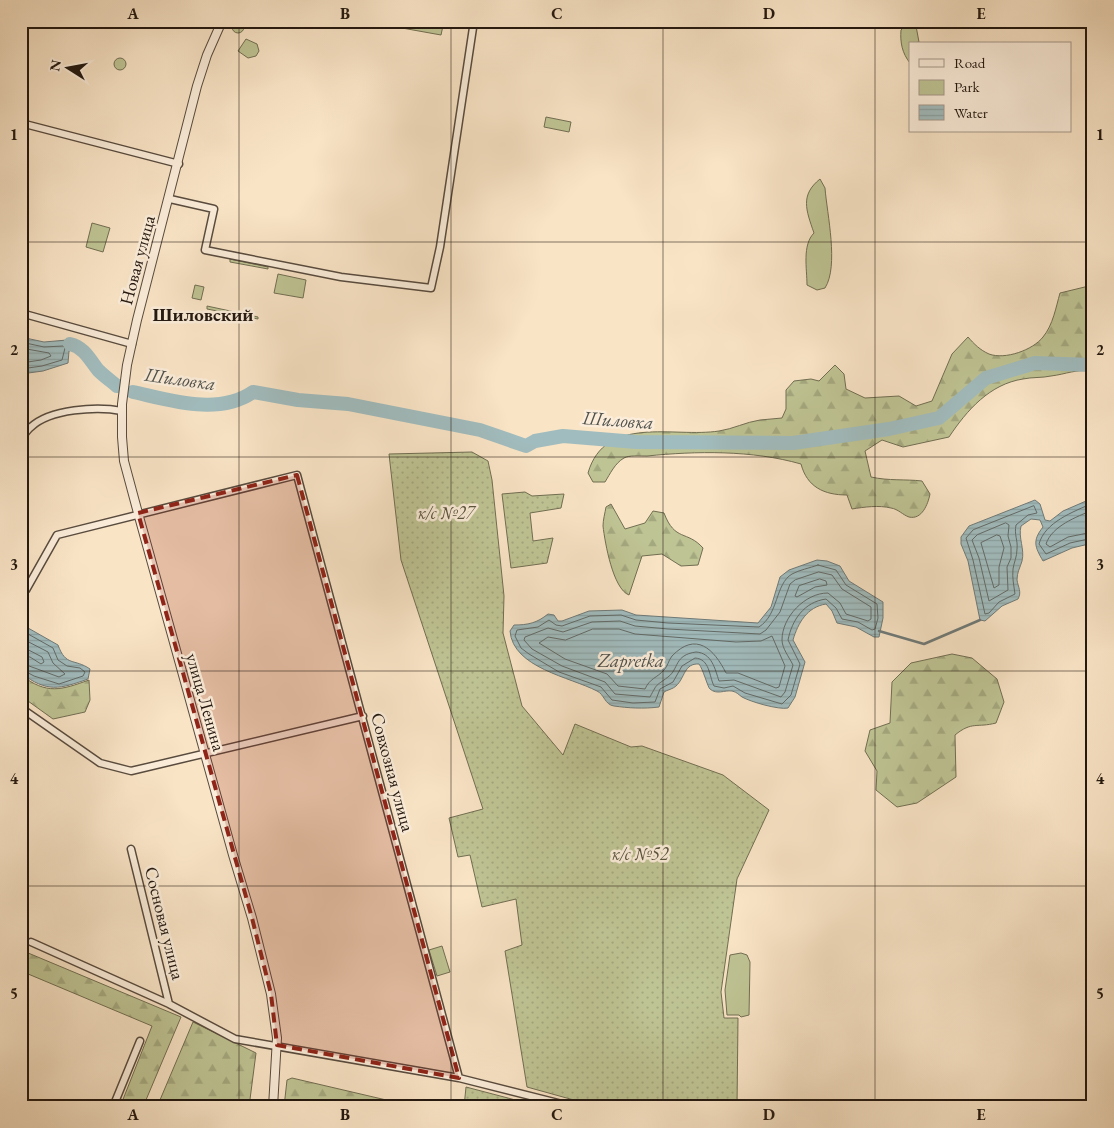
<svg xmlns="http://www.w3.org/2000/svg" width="1114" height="1128" font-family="'EB Garamond',serif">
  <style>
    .green { fill: #bfc494; stroke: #716e52 }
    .forest { fill: url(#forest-firs); stroke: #716e52 }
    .garden { fill: url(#garden-dots); stroke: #716e52 }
    .water { fill: url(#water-rules); stroke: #6f7a78 }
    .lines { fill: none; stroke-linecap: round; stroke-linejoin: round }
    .shore { stroke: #626a67; stroke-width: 1 }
    .stream { stroke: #6f7a78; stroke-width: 2.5 }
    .river { stroke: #a1bcbe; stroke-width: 14 }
    .minor-casing { stroke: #584b3e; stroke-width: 9 }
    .tertiary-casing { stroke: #584b3e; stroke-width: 10 }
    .minor { stroke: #fbedda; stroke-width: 6 }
    .tertiary { stroke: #fbedda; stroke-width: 8 }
    .marked { fill: #8f2418; fill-opacity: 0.2; stroke: #8f2418; stroke-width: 4; stroke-dasharray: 10 6; stroke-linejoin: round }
    .grid { fill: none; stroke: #231810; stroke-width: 1; stroke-opacity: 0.55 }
    .labels { text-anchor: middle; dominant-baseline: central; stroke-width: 5; stroke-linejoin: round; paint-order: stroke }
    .street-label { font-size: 18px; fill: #231810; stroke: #fbedda }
    .park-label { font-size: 18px; font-style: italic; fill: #5a543e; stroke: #fbedda }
    .neighbourhood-label { font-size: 19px; font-weight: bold; fill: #231810; stroke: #fbedda }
    .water-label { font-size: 19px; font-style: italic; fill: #4f514d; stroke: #fbedda }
    .neatline { fill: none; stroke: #231810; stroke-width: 2 }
    .grid-label { font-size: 16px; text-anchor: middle; font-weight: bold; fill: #231810 }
  </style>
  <defs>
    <pattern id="forest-firs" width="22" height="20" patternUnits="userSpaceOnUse" patternTransform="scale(1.25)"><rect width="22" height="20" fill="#bfc494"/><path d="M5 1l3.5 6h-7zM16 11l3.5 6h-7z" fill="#a4a87f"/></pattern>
    <pattern id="garden-dots" width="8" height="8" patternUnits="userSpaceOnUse" patternTransform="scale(1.25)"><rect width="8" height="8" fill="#bfc494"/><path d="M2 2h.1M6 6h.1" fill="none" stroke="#a4a87f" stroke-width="1.8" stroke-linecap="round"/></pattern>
    <pattern id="water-rules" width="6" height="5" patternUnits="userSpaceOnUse" patternTransform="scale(1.25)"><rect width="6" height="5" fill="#a1bcbe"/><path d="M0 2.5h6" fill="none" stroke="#8aa1a2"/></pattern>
  </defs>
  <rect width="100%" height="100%" fill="#f9e4c6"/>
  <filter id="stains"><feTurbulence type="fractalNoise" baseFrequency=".004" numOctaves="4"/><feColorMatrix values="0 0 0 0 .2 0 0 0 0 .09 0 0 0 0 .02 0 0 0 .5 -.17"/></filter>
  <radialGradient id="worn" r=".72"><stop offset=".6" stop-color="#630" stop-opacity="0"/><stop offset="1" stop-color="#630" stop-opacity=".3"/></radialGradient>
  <path class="green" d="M404 21H444L441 35 402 28Z
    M906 25 916 26 919 42 910 44V63C902 53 900 42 901 30Z
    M246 39 257 44 259 51 256 56 248 58 238 51Z
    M114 64a6 6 0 1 1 12 0a6 6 0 1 1-12 0Z
    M546 117 571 122 569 132 544 127Z
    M820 179 825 188C827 214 839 266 825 288L817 290 807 285C807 269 802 245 814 233 806 210 800 195 820 179Z
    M92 223 110 228 103 252 86 247Z
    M230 259 268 267V269L230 262Z
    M278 274 306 280 303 298 274 293Z
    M195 285 204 287 201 300 192 298Z
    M207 306 258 317V319L207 309Z
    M442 946 450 972 437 976 429 950Z
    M741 953 747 955 750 962 749 1015 741 1017 739 1015H727L725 990 730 955Z"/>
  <path class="forest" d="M232 27a6 6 0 1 1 12 0a6 6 0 1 1-12 0Z
    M1093 285V371C1075 369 1067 374 1051 376 1042 378 1032 377 1023 379 990 384 967 410 949 437L903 447 882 440 865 451 871 477C889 481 905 479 922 481L930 494C928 504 922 520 909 517 903 515 898 509 891 508 879 505 864 507 852 509L847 495C824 495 807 487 801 464 752 450 696 451 647 456 640 456 629 455 624 458 615 463 610 474 605 482H593L588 473C605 414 674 438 719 431 733 429 746 422 760 420 767 419 775 419 782 418L786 409V390L794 381 811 379 819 381 835 365 844 374 846 389 865 398 899 396 916 406 932 401 952 354 968 337C974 344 980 350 989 354 1005 360 1033 350 1043 337 1053 325 1056 307 1060 293Z
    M611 504 625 529 645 523 653 511 664 513C675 542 687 530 703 548L698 565 681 566 662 554 642 556 629 595C613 589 605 543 603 526 603 520 605 513 606 507Z
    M952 654 972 658 997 679 1004 702 996 723C977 728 972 721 955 735L956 777 917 803 897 807 876 790 877 771 865 751 870 730 890 723 892 682 911 663Z
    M21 675C47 695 61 690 89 680L90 700 85 712 53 719 21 696Z
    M21 950 181 1017 143 1107H120L152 1026 21 971Z
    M193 1022 256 1053 249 1107H157Z
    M292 1078 412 1106V1107H284L287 1080Z"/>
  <path class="garden" d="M472 452 488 461 492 480 504 596 503 633 522 706 563 755 575 724 631 747 642 746 723 775 769 810 737 879 721 992 724 1018H738L737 1107H599L527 1087 505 951 522 945 516 899 482 907 470 855 458 857 449 818 483 809 401 560 389 454Z
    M525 492 532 496 564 494 561 508 530 513 533 541 553 538 547 563 511 568 502 494Z
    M466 1087 523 1102 522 1107H464Z"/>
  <path class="water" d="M21 337 44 342 67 340 84 346 85 353 75 349 69 351 68 363 43 371 21 374Z
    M1093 498V543L1072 548 1043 561C1035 547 1032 541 1043 527L1040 520 1031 519 1021 526C1018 538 1025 549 1022 561 1020 568 1017 572 1017 580 1018 587 1022 592 1018 599L1002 606 985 621 980 620 968 561 961 544V537L969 526 1035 500 1040 504 1045 520 1050 521 1063 511Z
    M817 560 827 561 840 566 849 581 883 602V618L879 637H874L856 627 837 623 832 611 826 604C807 607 798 623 793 640L805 662 795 697 788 708C779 710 751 702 742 697 739 695 737 692 732 691 724 690 717 695 710 689 708 688 703 669 699 664 684 663 685 678 676 686 673 689 667 690 664 692L659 707C643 709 628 708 614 706 605 705 604 694 597 691 570 677 513 668 510 631L514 625C528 625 537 623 548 614L554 615 558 621H562L589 611 622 610 636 615 758 623 771 607 780 577 789 570Z
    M21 624 58 645C66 667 74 658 90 669L88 679C60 689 47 693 21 673Z"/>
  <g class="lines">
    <path class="shore" d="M21 342 44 347 63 346 65 348 62 360 42 366 21 369
      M21 348 49 353 51 356 41 360 21 363
      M1093 503C1073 512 1045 522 1039 544L1046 554 1070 543 1093 538
      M1034 506 1037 513 1028 515 1016 525C1014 535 1018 540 1017 549 1017 557 1014 562 1013 569 1012 578 1014 586 1015 594L999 602 989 613 985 614 973 560 966 538 973 530Z
      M1093 510C1076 517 1052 526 1046 544L1050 547 1068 537 1093 532
      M1006 523 1009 525 1008 536 1011 547V558L1007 567 1008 590 989 601 979 558 972 540 977 535Z
      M997 535 1000 536 1004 548 999 567V585L994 588 981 543Z
      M818 565 836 570 846 585 877 604 878 618 875 629 872 630 858 622 842 619 836 608 826 599C804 602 792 620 788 640L800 664 791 695 782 704 745 693 733 686 724 688 714 686C709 676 710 659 695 658L682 666 673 682 660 689 655 702 633 703 612 700 601 687 559 672 529 654 521 648 515 636 517 630 538 627 549 620 556 625 562 626 590 616 621 615 636 620 668 623 759 627C779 614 775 584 792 574 799 570 810 568 818 565Z
      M819 572 832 575 842 589 871 607V619L868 621 846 614 840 603 828 593C805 593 782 617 782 640 782 648 789 657 793 665L785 692 781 697 734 680 719 681C715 669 712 653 696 652 674 655 679 669 668 677 655 687 658 682 650 697L615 694 605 682 562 666 532 649 524 640 525 637 548 628 563 632 592 622 620 621 635 626 668 629 760 634 766 630 780 612 790 584 795 580Z
      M820 579 826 581 827 585 815 587 797 597 795 596 799 586Z
      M593 629H619L635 634 736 642 761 641 772 636 785 666 779 687 776 688 738 673H726C714 649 696 631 672 656 668 661 668 666 664 670 657 678 650 678 645 689L618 686 607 674 565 659 539 643 548 637 565 640Z
      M21 630 53 648 58 660 67 666 80 668 85 672 83 676 59 684 34 676 21 669
      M21 638 48 652 53 663 65 674 59 677 21 663
      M21 646 42 657 44 662 41 664 30 657 21 656"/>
    <path class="stream" d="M879 631 924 644 980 620"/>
    <path class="river" d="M70 344C84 347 90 360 98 370 104 376 111 381 117 386
      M133 392C170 400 218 416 253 392L298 400 348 404 480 430 526 446 535 441 563 436 636 442 793 443 889 429 939 418 986 378 1035 363 1093 365"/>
    <defs>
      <path id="minor" d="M21 123 179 164
        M170 199 214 209 205 250 341 277 431 288 440 247 474 21
        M21 313 132 344
        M21 439C24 435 27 430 31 427 50 409 97 406 122 411
        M26 590 57 535 297 475 459 1078
        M21 708 100 763 131 771 363 716
        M131 849 169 1004
        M31 942 169 1004 235 1039 459 1078 574 1107
        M113 1107 140 1041"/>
      <path id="tertiary" d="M222 21 207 55 197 86 137 320 127 365 122 404V437L124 461 138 513 233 855 252 918 271 994 277 1038 273 1107"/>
    </defs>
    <use href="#minor" class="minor-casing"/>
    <use href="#tertiary" class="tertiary-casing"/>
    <use href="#minor" class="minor"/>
    <use href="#tertiary" class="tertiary"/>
  </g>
  <path class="marked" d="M297 475 459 1078 277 1045 271 994 252 918 138 513Z"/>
  <path class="grid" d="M239 21V1107M451 21V1107M663 21V1107M875 21V1107M21 242H1093M21 457H1093M21 671H1093M21 886H1093"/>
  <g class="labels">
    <g class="street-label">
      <text transform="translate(137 260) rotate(-75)">Новая улица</text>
      <text transform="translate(206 702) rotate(74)">улица Ленина</text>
      <text transform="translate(393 772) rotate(75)">Совхозная улица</text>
      <text transform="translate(165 923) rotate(76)">Сосновая улица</text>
    </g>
    <g class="park-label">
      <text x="446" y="512">к/с №27</text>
      <text x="640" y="853">к/с №52</text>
    </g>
    <g class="neighbourhood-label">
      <text x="203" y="314">Шиловский</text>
    </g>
    <g class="water-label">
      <text transform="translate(180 379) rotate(8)">Шиловка</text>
      <text transform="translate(618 420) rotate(4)">Шиловка</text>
      <text x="631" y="660">Zapretka</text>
    </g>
  </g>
  <rect width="1114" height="1128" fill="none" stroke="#f9e4c6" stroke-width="55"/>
  <rect x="909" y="42" width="162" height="90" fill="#fbedda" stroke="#a59889"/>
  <rect x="919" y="59" width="25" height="8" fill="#fbedda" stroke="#a59889"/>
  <text x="954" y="68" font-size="15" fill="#231810">Road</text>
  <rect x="919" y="80" width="25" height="15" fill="#bfc494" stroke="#a59889"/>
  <text x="954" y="92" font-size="15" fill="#231810">Park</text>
  <rect x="919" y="105" width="25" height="15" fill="url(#water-rules)" stroke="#a59889"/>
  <text x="954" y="118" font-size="15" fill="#231810">Water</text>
  <g transform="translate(68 68) rotate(281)" stroke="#fbedda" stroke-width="4" paint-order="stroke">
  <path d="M0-4L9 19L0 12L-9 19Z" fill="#231810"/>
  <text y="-8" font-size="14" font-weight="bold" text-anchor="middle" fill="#231810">N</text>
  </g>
  <rect x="28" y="28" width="1058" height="1072" class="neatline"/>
  <g class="grid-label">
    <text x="133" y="19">A</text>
    <text x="345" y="19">B</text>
    <text x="557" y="19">C</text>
    <text x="769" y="19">D</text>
    <text x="981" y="19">E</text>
    <text x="14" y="140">1</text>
    <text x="1100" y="140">1</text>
    <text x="14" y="355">2</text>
    <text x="1100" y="355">2</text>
    <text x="14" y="570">3</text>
    <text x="1100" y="570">3</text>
    <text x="14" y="784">4</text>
    <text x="1100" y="784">4</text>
    <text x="14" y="999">5</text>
    <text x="1100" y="999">5</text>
    <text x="133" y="1120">A</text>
    <text x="345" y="1120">B</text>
    <text x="557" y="1120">C</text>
    <text x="769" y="1120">D</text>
    <text x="981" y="1120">E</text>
  </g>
  <rect width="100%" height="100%" filter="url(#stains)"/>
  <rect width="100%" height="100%" fill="url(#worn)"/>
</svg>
